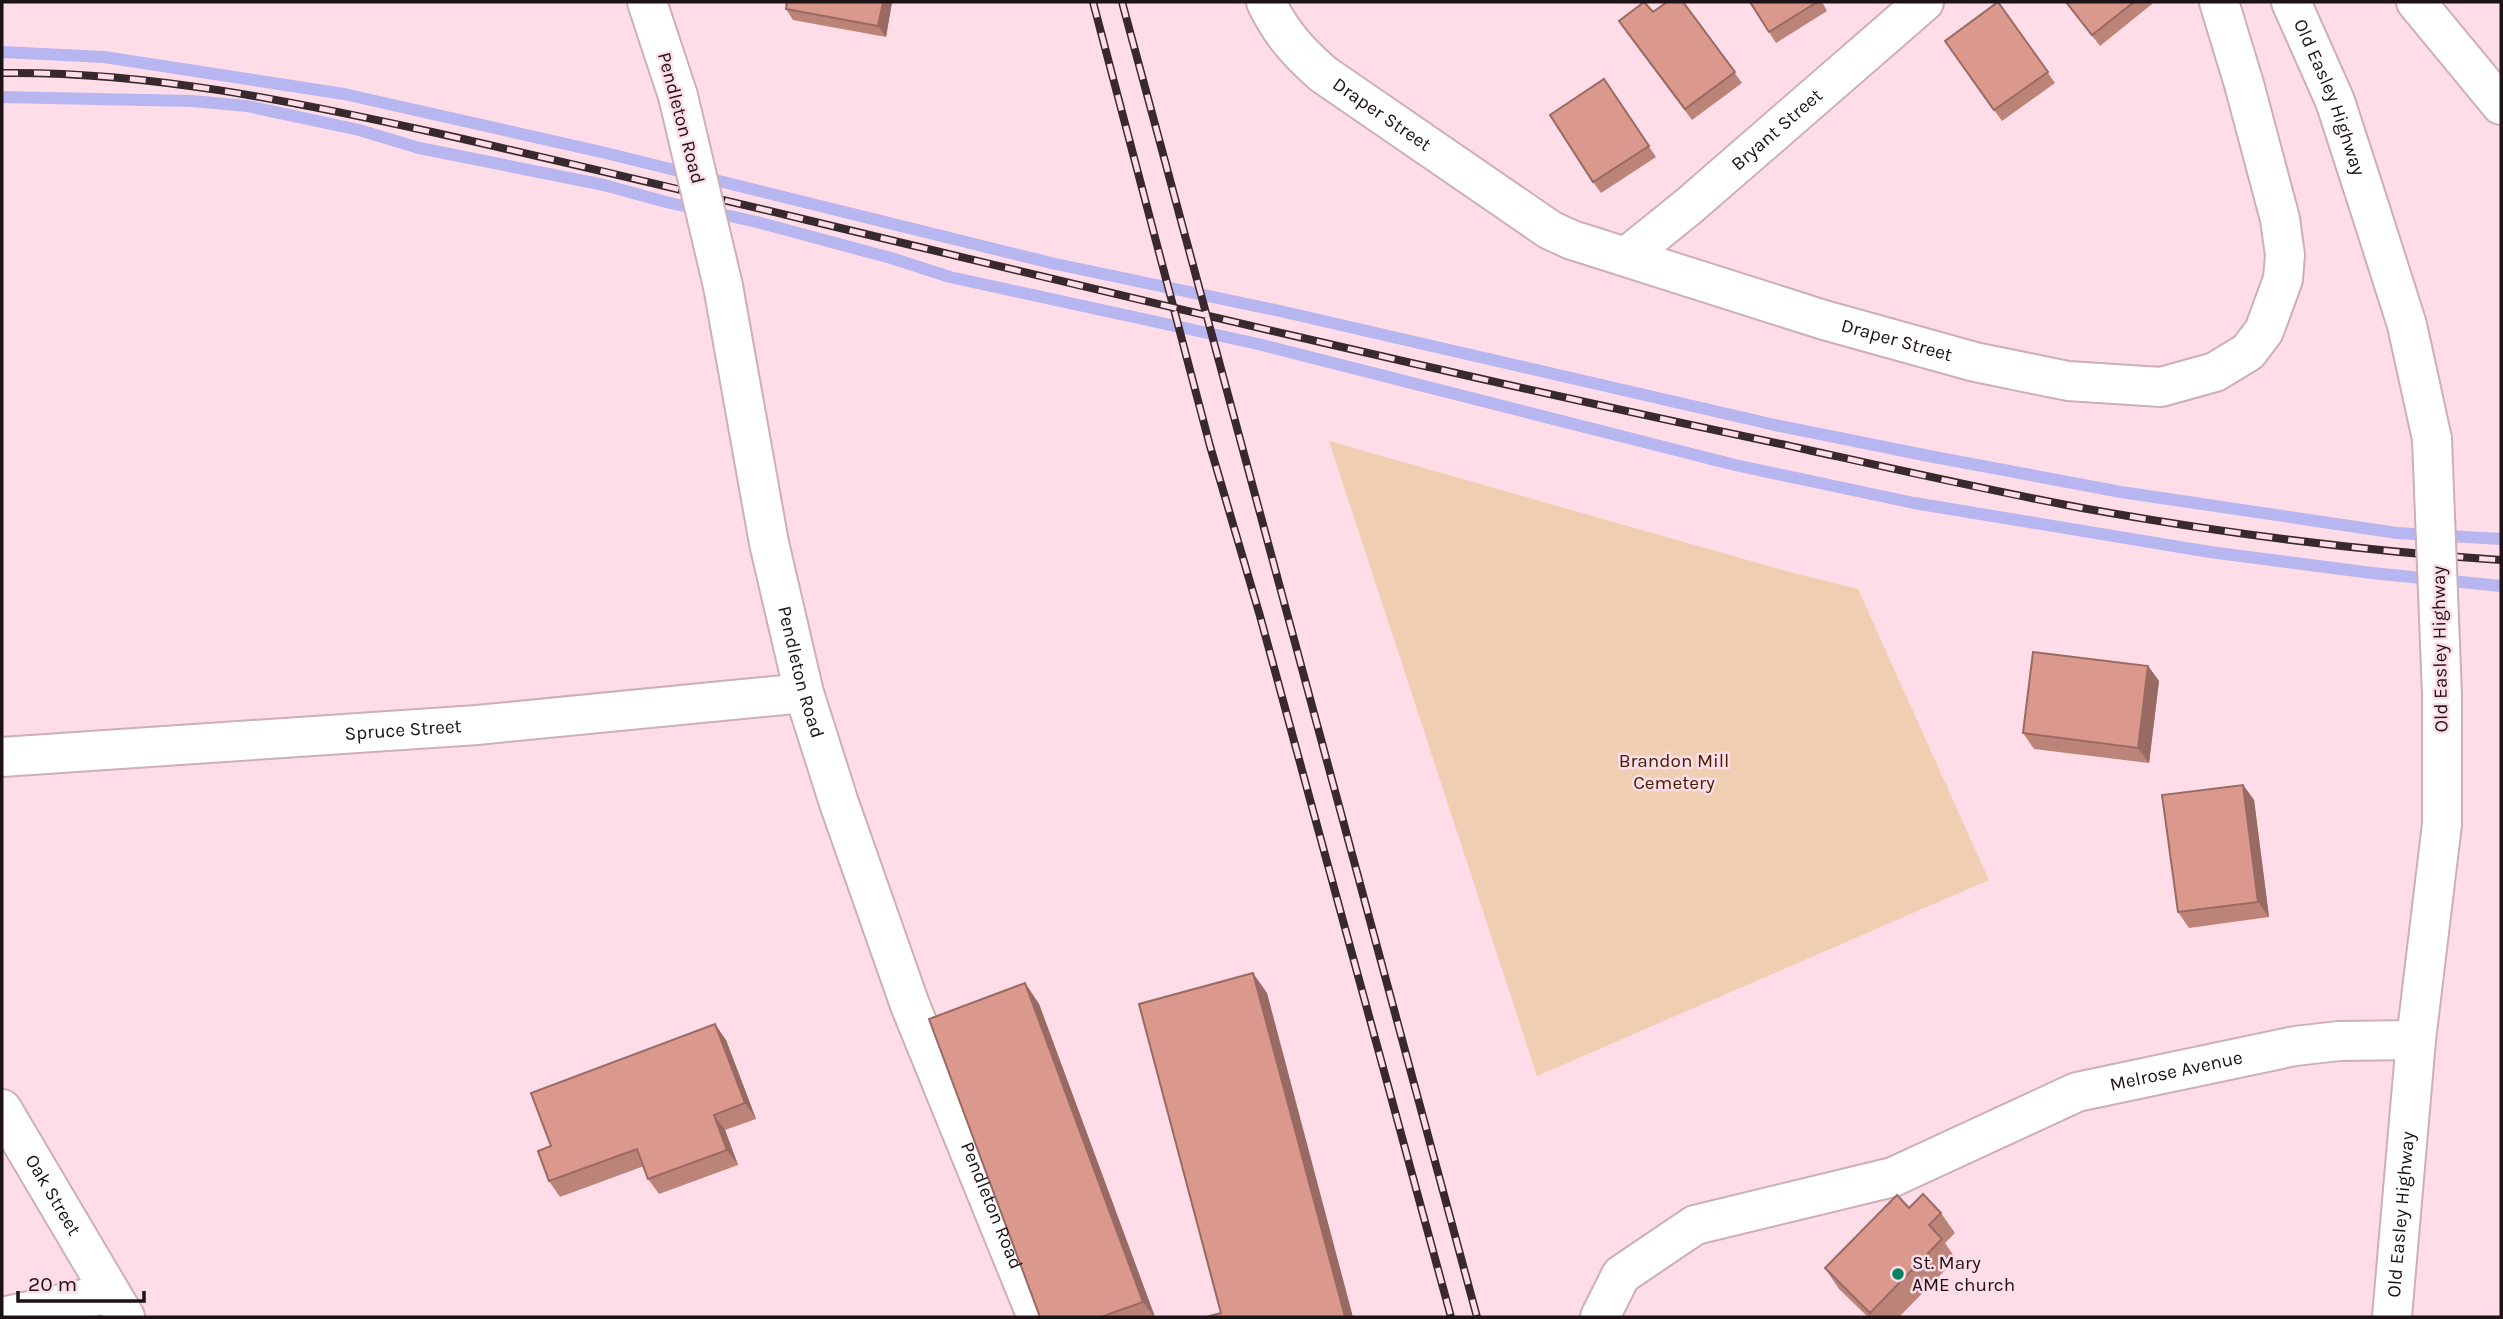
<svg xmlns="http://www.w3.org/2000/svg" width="2503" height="1319" font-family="Karla,sans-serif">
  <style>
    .green { fill: #efceb1 }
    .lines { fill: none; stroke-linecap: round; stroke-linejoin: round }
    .stream { stroke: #b7b6f0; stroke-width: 12 }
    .minor-casing { stroke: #cdaeb9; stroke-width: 42 }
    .major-casing { stroke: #cdaeb9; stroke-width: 42 }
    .minor { stroke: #fff; stroke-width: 38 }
    .major { stroke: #fff; stroke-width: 38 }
    .rail-casing { stroke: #37292e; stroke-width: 8 }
    .rail { stroke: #fedde9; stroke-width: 5; stroke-dasharray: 16; stroke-linecap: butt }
    .minor-bridge-casing { stroke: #cdaeb9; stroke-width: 42; stroke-linecap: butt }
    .major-bridge-casing { stroke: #cdaeb9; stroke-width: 42; stroke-linecap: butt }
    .minor-bridge { stroke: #fff; stroke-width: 38 }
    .major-bridge { stroke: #fff; stroke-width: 38 }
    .wall { fill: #bc8379 }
    .shaded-wall { fill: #996a63 }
    .building { fill: #db988d; stroke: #996a63; stroke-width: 2 }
    .poi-dot { fill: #068363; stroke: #fedde9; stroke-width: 2.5 }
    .labels { text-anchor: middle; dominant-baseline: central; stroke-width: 5; stroke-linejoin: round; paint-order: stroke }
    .street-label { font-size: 19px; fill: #1d1216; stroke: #fedde9 }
    .park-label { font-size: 19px; fill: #412200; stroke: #fedde9 }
    .poi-label { font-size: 19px; fill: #1d1216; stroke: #fedde9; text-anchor: start }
  </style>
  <rect width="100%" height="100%" fill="#fedde9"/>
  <path class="green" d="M1329 441 1793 573 1858 589 1989 880 1537 1076Z"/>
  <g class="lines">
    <path class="stream" d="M2 52 104 57 344 94 610 154 1051 263 1280 311 1775 425 1929 456 2121 492 2397 533 2501 539
      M2 97 192 101 247 106 359 130 419 148 604 185 666 202 757 222 891 258 950 277 1258 344 1735 465 1914 503 2210 552 2372 573 2501 586"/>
    <defs>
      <g id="minor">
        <path d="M647 2 678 96"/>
        <path id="s1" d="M1266 2C1281 33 1297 51 1323 74L1550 230 1572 240 1824 320 1975 362 2068 381 2161 387 2215 372 2248 352 2264 331 2283 279 2285 255 2280 219 2244 84 2219 2"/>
        <path d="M2416 2 2501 105"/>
        <path id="s2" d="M1627 256 1689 206 1924 2"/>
        <path id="s3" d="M723 286 769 543 804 693 839 803 910 1005 1037 1317"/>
        <path id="s4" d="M2 757 477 725 804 693"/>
        <path id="s5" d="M2 1109 125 1317"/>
        <path d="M2 1317 110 1293"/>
        <path id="s6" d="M1600 1317 1621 1275 1695 1225 1893 1177 2077 1092 2295 1046 2339 1041 2416 1040"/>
      </g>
      <g id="major">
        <path id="s7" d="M2291 2 2335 101 2371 212 2407 325 2432 439"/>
        <path id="s8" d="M2392 1317 2416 1040 2442 824V695"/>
      </g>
    </defs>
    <use href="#minor" class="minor-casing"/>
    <use href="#major" class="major-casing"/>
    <use href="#minor" class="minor"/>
    <use href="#major" class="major"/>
    <defs>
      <path id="rail" d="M1093 2 1210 446 1260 616 1451 1317
        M1122 2 1477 1317
        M2 73C147 71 291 101 432 132 557 160 682 190 807 220 1131 298 1455 376 1781 444 1881 466 1981 489 2082 508 2221 533 2361 551 2501 560"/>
    </defs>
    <use href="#rail" class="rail-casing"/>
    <use href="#rail" class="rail"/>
    <defs>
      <path id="minor-bridge" d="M678 96 723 286"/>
      <path id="major-bridge" d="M2432 439 2442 695"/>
    </defs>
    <use href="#minor-bridge" class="minor-bridge-casing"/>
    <use href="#major-bridge" class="major-bridge-casing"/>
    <use href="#minor-bridge" class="minor-bridge"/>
    <use href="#major-bridge" class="major-bridge"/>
  </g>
  <path class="wall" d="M892 2 886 37 793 20 786 9Z
    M1683 2 1742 83 1692 120 1626 32 1653 12Z
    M1750 2H1822L1827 11 1776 43Z
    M1998 2 2055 83 2002 121 1945 41Z
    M2066 2H2151L2152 4 2100 46Z
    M1604 79 1656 157 1601 193 1593 182Z
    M2148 666 2159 681 2149 763 2034 749 2023 733Z
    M2243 785 2254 800 2269 917 2189 928 2178 912Z
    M1025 983 1039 1004 1155 1317H1040Z
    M726 1040 756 1119 725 1130 738 1165 659 1194 648 1179 644 1166 560 1197 549 1181 551 1146Z
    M1909 1208 1941 1213 1955 1233 1945 1243 1956 1259 1899 1317H1868L1839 1289 1825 1268Z"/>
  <path class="shaded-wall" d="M883 2H892L886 37 878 26Z
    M2148 666 2159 681 2149 763 2138 748Z
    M2243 785 2254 800 2269 917 2258 902Z
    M1253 973 1267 993 1353 1317H1345Z
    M1025 983 1039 1004 1155 1317H1154L1143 1302Z
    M715 1024 726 1040 756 1119 745 1103Z
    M714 1115 725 1130 738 1165 727 1150Z"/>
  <path class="building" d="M787 2H883L878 26 786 9Z
    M1644 2 1653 12 1667 2H1683L1735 72 1685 109 1619 21Z
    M1750 2H1817L1769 32Z
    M1998 2 2048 72 1994 110 1945 41Z
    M2066 2H2134L2092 35Z
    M1604 79 1649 146 1593 182 1550 115Z
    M2033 652 2148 666 2138 748 2023 733Z
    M2243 785 2258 902 2178 912 2162 795Z
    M1253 973 1345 1317H1206L1221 1313 1139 1004Z
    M1025 983 1143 1302 1101 1317H1040L929 1019Z
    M715 1024 745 1103 714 1115 727 1150 648 1179 637 1149 549 1181 538 1151 551 1146 531 1093Z
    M1923 1194 1941 1213 1929 1225 1942 1239 1870 1313 1825 1268 1897 1195 1909 1208Z"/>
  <circle class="poi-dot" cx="1898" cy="1274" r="7"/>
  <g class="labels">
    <g class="street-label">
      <text stroke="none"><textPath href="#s7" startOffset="103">Old Easley Highway</textPath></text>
      <text stroke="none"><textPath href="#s1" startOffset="164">Draper Street</textPath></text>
      <text transform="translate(681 118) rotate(75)">Pendleton Road</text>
      <text stroke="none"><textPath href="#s2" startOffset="196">Bryant Street</textPath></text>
      <text stroke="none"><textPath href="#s1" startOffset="732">Draper Street</textPath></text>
      <text transform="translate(2440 649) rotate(-91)">Old Easley Highway</text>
      <text stroke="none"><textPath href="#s3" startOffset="394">Pendleton Road</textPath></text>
      <text stroke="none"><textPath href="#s4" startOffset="402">Spruce Street</textPath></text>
      <text stroke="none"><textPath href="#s6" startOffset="644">Melrose Avenue</textPath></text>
      <text stroke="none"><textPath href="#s5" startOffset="100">Oak Street</textPath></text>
      <text stroke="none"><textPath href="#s3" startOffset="961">Pendleton Road</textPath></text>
      <text stroke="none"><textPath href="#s8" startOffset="103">Old Easley Highway</textPath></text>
    </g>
    <g class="park-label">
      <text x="1674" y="761">Brandon Mill<tspan x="1674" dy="22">Cemetery</tspan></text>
    </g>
    <g class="poi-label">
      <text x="1912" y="1263">St. Mary<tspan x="1912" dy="22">AME church</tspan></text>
    </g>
  </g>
  <rect width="2503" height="1319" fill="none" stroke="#1d1216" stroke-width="7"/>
  <path d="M18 1291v10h126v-10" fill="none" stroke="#1d1216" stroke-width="3.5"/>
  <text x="28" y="1291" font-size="21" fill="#1d1216" stroke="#fedde9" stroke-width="5" paint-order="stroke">20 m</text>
</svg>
